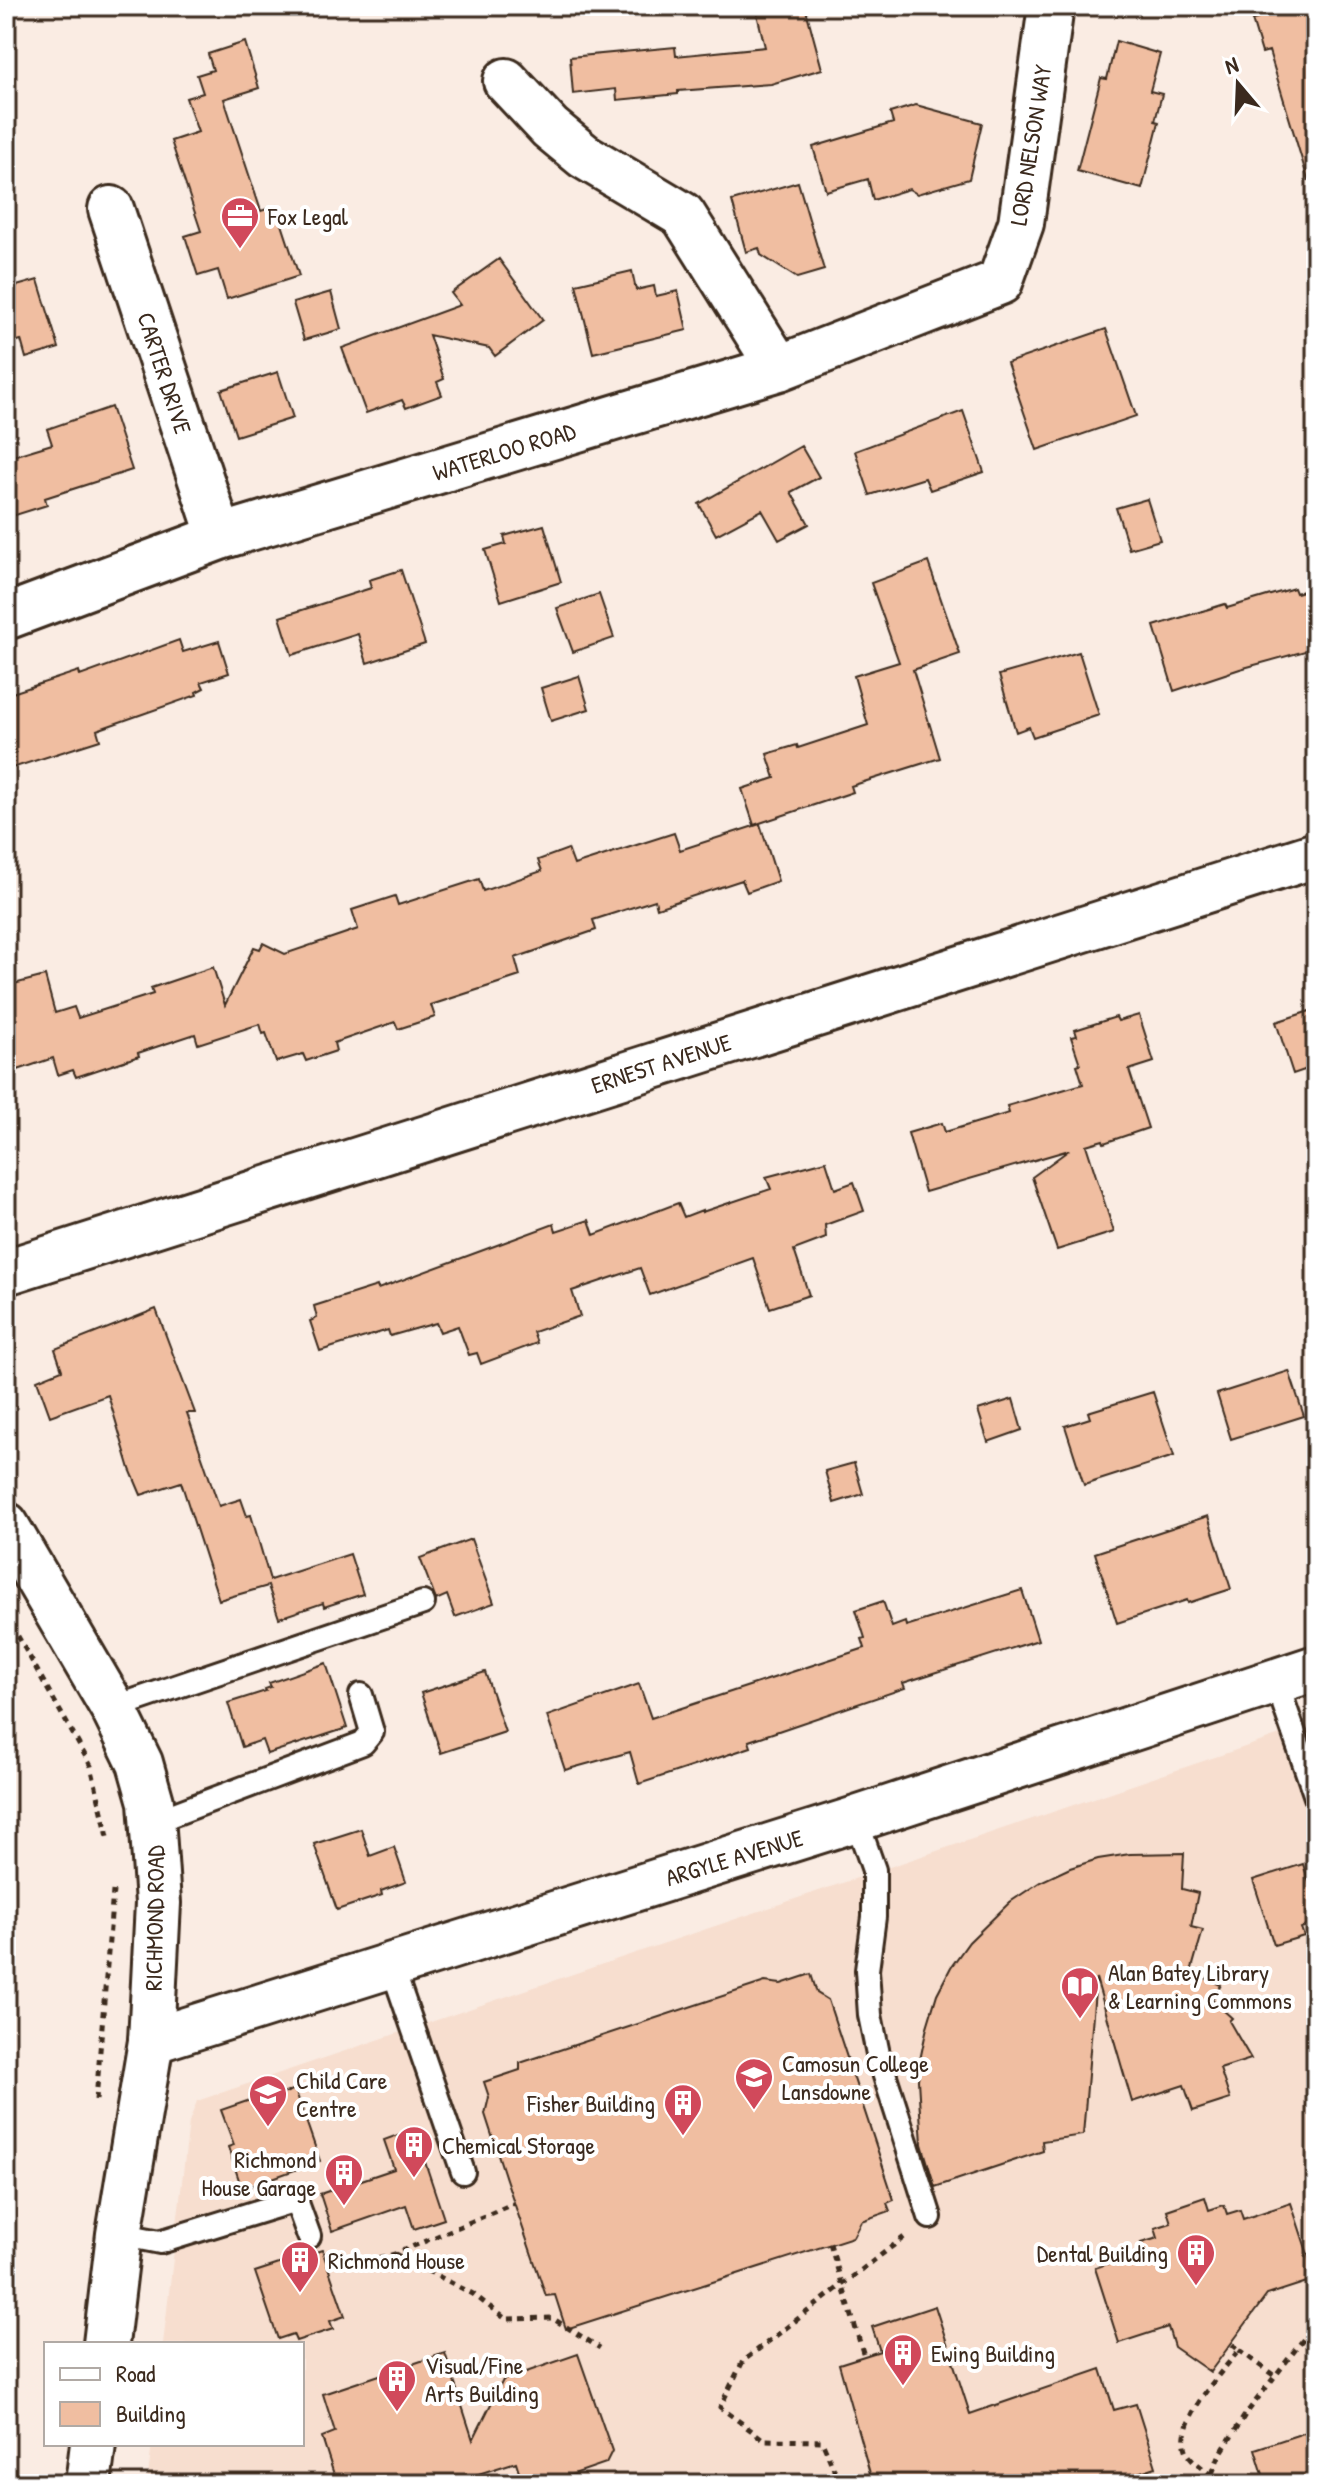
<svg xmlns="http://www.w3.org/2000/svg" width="1322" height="2490" font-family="'Patrick Hand',sans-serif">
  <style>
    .built { fill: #f7decf }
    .building { fill: #f0bea1; stroke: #3b2a1e; stroke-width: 2 }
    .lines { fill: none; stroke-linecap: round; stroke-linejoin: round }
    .service-casing { stroke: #3b2a1e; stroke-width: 28 }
    .minor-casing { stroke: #3b2a1e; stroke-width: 50 }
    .secondary-casing { stroke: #3b2a1e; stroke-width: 50 }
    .path { stroke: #3b2a1e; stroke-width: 5; stroke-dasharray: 6 6; stroke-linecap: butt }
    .service { stroke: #fff; stroke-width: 22 }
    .minor { stroke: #fff; stroke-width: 44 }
    .secondary { stroke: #fff; stroke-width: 44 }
    .path-bridge { stroke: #3b2a1e; stroke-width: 5; stroke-dasharray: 6 6; stroke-linecap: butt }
    .labels { text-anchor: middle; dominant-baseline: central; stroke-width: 8; stroke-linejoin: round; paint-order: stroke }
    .street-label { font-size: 24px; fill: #3b2a1e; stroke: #fff }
    .poi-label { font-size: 24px; fill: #3b2a1e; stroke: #fff; text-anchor: start }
  </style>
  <rect width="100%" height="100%" fill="#faece3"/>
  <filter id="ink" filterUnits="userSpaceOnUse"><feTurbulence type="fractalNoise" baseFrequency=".0125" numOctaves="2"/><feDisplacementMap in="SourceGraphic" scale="16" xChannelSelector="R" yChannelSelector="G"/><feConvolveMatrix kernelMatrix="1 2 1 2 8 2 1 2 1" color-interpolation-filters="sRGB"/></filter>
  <g filter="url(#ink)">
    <path class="built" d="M1316 1723V2484H147L152 2444H302V2344H163L189 2122 197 2101Z"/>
    <path class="building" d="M755 6H805L822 69 771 84 678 91V94L617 100 616 89 573 94 570 57 675 47 676 56 765 47Z
      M1252 6H1316V179L1308 180 1269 51 1262 53 1252 20 1257 19Z
      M1116 41 1160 54 1150 91 1162 94 1155 121 1159 122 1142 189 1077 171 1101 78 1107 79Z
      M245 42 259 88 224 99 261 211 276 206 299 276 227 299 218 270 198 276 185 236 201 231 171 141 198 132 186 98 203 93 197 75 213 70 208 54Z
      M916 105 982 123 969 179 917 194 909 189 873 200 868 179 826 191 813 147 893 123 890 113Z
      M798 182 824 270 797 278 761 255 759 248 746 252 732 201Z
      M499 259 543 320 495 356 489 348 429 335 444 379 437 382 442 395 406 408 402 400 366 413 342 348 460 305 451 293Z
      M632 271 636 290 654 286 656 296 678 291 687 330 593 353 576 284Z
      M38 280 59 348 26 358 21 340 6 344V289Z
      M331 292 341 329 304 340 293 303Z
      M1106 329 1136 416 1037 450 1007 363Z
      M278 372 293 418 236 436 221 390Z
      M111 407 132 470 45 498 47 505 6 518V458L52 444 47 429Z
      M963 411 984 472 930 490 925 478 870 495 855 451Z
      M801 446 819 477 791 492 809 524 779 540 762 510 716 535 699 504Z
      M1147 499 1160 540 1129 549 1116 508Z
      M544 525 561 582 501 601 485 550 506 544 504 536Z
      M928 562 960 654 913 670 940 758 851 786 853 792 754 825 742 789 775 778 767 754 797 745 798 748 868 725 854 676 899 662 871 583Z
      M401 570 425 644 367 663 358 634 292 655 280 617 371 588 369 580Z
      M1316 587V648L1240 669 1174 691 1154 626 1225 604 1227 608 1294 588 1296 593Z
      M599 594 614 638 573 652 557 608Z
      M179 640 183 652 219 641 229 673 201 682 204 688 196 692 197 695 97 730 100 740 6 770V695L79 671 80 676Z
      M1079 652 1099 715 1033 737 1029 727 1016 732 999 675Z
      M579 676 589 709 551 721 541 688Z
      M760 824 778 881 747 892 742 880 657 908 655 900 593 920 596 930 515 958 520 976 431 1005 435 1017 398 1029 395 1022 334 1043 336 1051 306 1061 303 1054 276 1062 266 1033 263 1034 260 1024 198 1044 195 1034 138 1053 139 1056 76 1077 73 1070 58 1075 53 1058 6 1074V986L45 976 55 1013 74 1007 78 1018 153 994 151 988 213 967 225 1005 254 947 260 949 263 943 285 954 358 929 352 910 395 896 398 905 479 879 483 891 542 871 538 860 568 849 574 865 674 833 680 850Z
      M1316 1009V1066L1293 1074 1276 1022Z
      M1139 1015 1154 1062 1129 1070 1148 1128 1104 1143 1103 1140 1086 1145 1114 1232 1057 1250 1032 1177 1069 1150 925 1192 908 1133 942 1123 945 1132 1009 1113 1007 1106 1083 1084 1077 1065 1080 1064 1071 1037 1077 1036 1075 1030 1116 1017 1118 1021Z
      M826 1161 835 1189 854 1182 864 1211 825 1225 826 1238 794 1250 809 1295 770 1308 753 1258 650 1295 640 1268 572 1291 580 1316 533 1332 537 1343 481 1364 477 1353 469 1355 458 1326 440 1332 436 1323 390 1336 388 1330 320 1351 310 1321 317 1318 314 1306 377 1286 378 1289 554 1224 556 1231 589 1220 594 1235 678 1203 684 1217 702 1210V1212L771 1189 766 1177Z
      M156 1309 195 1413H187L219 1506 241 1499 247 1516 251 1515 270 1580 350 1554 363 1594 324 1607 323 1603 279 1618 268 1586 219 1600 181 1482 141 1495 130 1469 108 1395 50 1416 37 1380 62 1370 55 1349Z
      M1289 1371 1304 1416 1231 1439 1217 1394Z
      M1153 1392 1174 1456 1084 1485 1065 1426 1090 1418 1088 1412Z
      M1013 1399 1022 1430 988 1442 978 1410Z
      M854 1463 863 1494 834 1503 825 1471Z
      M1208 1516 1231 1589 1188 1603 1187 1600 1117 1623 1095 1553Z
      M471 1539 494 1603 455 1617 447 1595 436 1600 420 1558Z
      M1022 1590 1038 1640 903 1683 905 1688 749 1741 751 1747 639 1784 630 1752 565 1770 547 1716 639 1684 651 1718 865 1648 862 1639 865 1638 856 1610 883 1601 892 1627 905 1622 906 1626Z
      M326 1663 347 1728 267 1754 262 1740 242 1747 228 1703 266 1691 265 1689 271 1687 269 1683Z
      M485 1672 505 1732 441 1753 421 1693Z
      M361 1829 370 1856 394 1847 406 1882 381 1891 382 1895 337 1910 314 1844Z
      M1184 1853 1182 1889 1198 1893 1191 1927 1203 1930 1191 1972 1221 1985 1212 2000 1232 2018 1229 2021 1251 2059 1220 2069 1230 2099 1193 2111 1184 2085 1132 2102 1096 1978 1083 2135 1042 2141 1043 2151 935 2187 922 2144 918 2080 920 2060 927 2027 937 1994 951 1967 969 1942 1010 1902 1040 1882 1070 1868 1098 1859 1130 1854Z
      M1303 1864 1316 1904V1923L1301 1928 1304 1936 1274 1945 1253 1880Z
      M811 1974 817 1993 828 2000 894 2200 887 2203 890 2211 861 2221 853 2237 566 2329 555 2295 546 2296 506 2179 485 2114 489 2097 484 2082 520 2070V2063L765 1982 781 1984Z
      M295 2089 320 2161 242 2189 228 2147 234 2145 221 2110 279 2090 280 2095Z
      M414 2129 444 2219 414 2229 406 2205 332 2231 320 2194 394 2169 384 2140Z
      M1205 2197 1209 2210 1224 2205 1227 2214 1240 2210 1243 2219 1291 2203 1316 2279 1267 2295 1210 2372 1174 2347 1168 2327 1119 2343 1095 2268 1144 2251 1141 2243 1158 2238 1155 2228 1171 2223 1167 2210Z
      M322 2250 345 2316 330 2321 333 2329 296 2341 293 2334 278 2339 255 2272Z
      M935 2306 970 2414 1101 2369 1114 2410 1136 2404 1156 2467 1104 2484H873L839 2364 880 2351 872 2327Z
      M445 2353 473 2440 503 2380 578 2354 612 2451 606 2463 545 2484H523L516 2462 447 2484H337L322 2437 335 2432 323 2394Z
      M1316 2429V2484H1266L1255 2449Z"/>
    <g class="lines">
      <defs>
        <path id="service" d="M1276 1681 1316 1797
          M113 1708 423 1603
          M856 1819 874 1870V1917L867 1970 870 2015 878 2054 930 2217
          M153 1822 363 1743 372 1732 361 1695
          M391 1964 463 2172
          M119 2234 160 2242 296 2200 309 2236"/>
        <path id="minor" d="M506 81 550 128 584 156 683 215 779 368
          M111 209 220 537
          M6 617 220 537 779 368 1000 282 1021 223 1051 6
          M6 1272 1316 855
          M151 2041 856 1819 1316 1668"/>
        <path id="secondary" d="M6 1525 113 1708 140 1763 151 1802 158 1903 151 2041 119 2234 106 2344
          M88 2484 93 2444"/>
      </defs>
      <use href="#service" class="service-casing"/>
      <use href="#minor" class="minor-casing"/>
      <use href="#secondary" class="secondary-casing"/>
      <path class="path" d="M6 1615 91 1766 109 1841
        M96 2100 113 1891
        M331 2253 373 2259 395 2254 515 2203
        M395 2254 473 2294 506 2319 552 2318 600 2348
        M1239 2350 1276 2377
        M1212 2475C1204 2469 1193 2462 1188 2454 1171 2425 1222 2372 1239 2350L1232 2344
        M840 2484 822 2441 764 2440 720 2407 743 2361 907 2235
        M1208 2484 1219 2456 1245 2415 1316 2323"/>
      <use href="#service" class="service"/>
      <use href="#minor" class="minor"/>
      <use href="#secondary" class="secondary"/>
      <path class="path-bridge" d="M830 2244 864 2356"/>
    </g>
  </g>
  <defs>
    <symbol id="office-pin" viewBox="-11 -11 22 30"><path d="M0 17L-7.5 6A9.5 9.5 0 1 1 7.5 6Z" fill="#d1495b" stroke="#fff"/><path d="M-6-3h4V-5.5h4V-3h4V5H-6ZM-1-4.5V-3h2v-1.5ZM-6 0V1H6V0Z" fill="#fff"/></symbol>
    <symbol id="library-pin" viewBox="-11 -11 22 30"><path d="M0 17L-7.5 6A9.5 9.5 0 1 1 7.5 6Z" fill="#d1495b" stroke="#fff"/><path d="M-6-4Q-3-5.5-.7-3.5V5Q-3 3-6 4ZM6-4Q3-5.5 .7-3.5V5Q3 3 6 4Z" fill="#fff"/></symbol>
    <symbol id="university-pin" viewBox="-11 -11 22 30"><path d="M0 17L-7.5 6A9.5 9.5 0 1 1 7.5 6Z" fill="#d1495b" stroke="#fff"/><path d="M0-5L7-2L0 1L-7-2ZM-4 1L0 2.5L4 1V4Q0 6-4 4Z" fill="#fff"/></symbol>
    <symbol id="school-pin" viewBox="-11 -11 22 30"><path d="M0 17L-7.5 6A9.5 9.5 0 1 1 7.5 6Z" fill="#d1495b" stroke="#fff"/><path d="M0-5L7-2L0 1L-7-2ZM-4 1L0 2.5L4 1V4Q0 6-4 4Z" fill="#fff"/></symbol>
    <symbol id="building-pin" viewBox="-11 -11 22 30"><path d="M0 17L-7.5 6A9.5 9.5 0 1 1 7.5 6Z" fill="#d1495b" stroke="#fff"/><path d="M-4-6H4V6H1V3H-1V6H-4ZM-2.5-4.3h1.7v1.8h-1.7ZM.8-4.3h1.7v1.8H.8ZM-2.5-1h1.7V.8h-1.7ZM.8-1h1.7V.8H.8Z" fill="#fff"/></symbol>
  </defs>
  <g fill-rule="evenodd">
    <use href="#office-pin" x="218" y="194" width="44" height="60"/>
    <use href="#library-pin" x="1058" y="1964" width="44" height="60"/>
    <use href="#university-pin" x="732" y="2055" width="44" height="60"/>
    <use href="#school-pin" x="246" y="2072" width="44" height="60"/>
    <use href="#building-pin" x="661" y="2081" width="44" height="60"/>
    <use href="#building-pin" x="392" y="2123" width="44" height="60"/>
    <use href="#building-pin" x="322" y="2151" width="44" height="60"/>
    <use href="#building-pin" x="1174" y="2231" width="44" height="60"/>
    <use href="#building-pin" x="278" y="2238" width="44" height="60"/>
    <use href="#building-pin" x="881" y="2331" width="44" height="60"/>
    <use href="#building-pin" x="375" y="2357" width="44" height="60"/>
  </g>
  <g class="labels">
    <g class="street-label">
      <text transform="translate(1030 145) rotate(-81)">LORD NELSON WAY</text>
      <text transform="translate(165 373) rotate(72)">CARTER DRIVE</text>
      <text transform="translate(504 451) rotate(-17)">WATERLOO ROAD</text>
      <text transform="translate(661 1063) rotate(-18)">ERNEST AVENUE</text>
      <text transform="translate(734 1857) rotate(-17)">ARGYLE AVENUE</text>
      <text transform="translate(154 1918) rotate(-89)">RICHMOND ROAD</text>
    </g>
    <g class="poi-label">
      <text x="268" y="216">Fox Legal</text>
      <text x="1108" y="1972">Alan Batey Library<tspan x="1108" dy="28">&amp; Learning Commons</tspan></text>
      <text x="782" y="2063">Camosun College<tspan x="782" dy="28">Lansdowne</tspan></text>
      <text x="296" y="2080">Child Care<tspan x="296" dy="28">Centre</tspan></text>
      <text x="655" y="2103" text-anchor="end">Fisher Building</text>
      <text x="442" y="2145">Chemical Storage</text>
      <text x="316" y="2159" text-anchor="end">Richmond<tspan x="316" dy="28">House Garage</tspan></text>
      <text x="1168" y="2253" text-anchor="end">Dental Building</text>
      <text x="328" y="2260">Richmond House</text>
      <text x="931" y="2353">Ewing Building</text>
      <text x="425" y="2365">Visual/Fine<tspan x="425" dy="28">Arts Building</tspan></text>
    </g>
  </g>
  <rect width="1322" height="2490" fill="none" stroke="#fff" stroke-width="32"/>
  <rect x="16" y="16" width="1290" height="2458" fill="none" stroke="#3b2a1e" stroke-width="3" filter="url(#ink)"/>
  <rect x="44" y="2342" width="260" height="104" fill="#ffffff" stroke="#b1aaa5" stroke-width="2"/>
  <rect x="60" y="2368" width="40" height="12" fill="#ffffff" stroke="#b1aaa5" stroke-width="2"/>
  <text x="116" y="2382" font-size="24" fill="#3b2a1e">Road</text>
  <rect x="60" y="2402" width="40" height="24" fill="#f0bea1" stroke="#b1aaa5" stroke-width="2"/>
  <text x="116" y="2422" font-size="24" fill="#3b2a1e">Building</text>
  <g transform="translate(1238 84) rotate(341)" stroke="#ffffff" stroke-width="6" paint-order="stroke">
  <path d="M0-6L14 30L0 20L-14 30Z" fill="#3b2a1e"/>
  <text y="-12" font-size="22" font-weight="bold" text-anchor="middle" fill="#3b2a1e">N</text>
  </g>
</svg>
